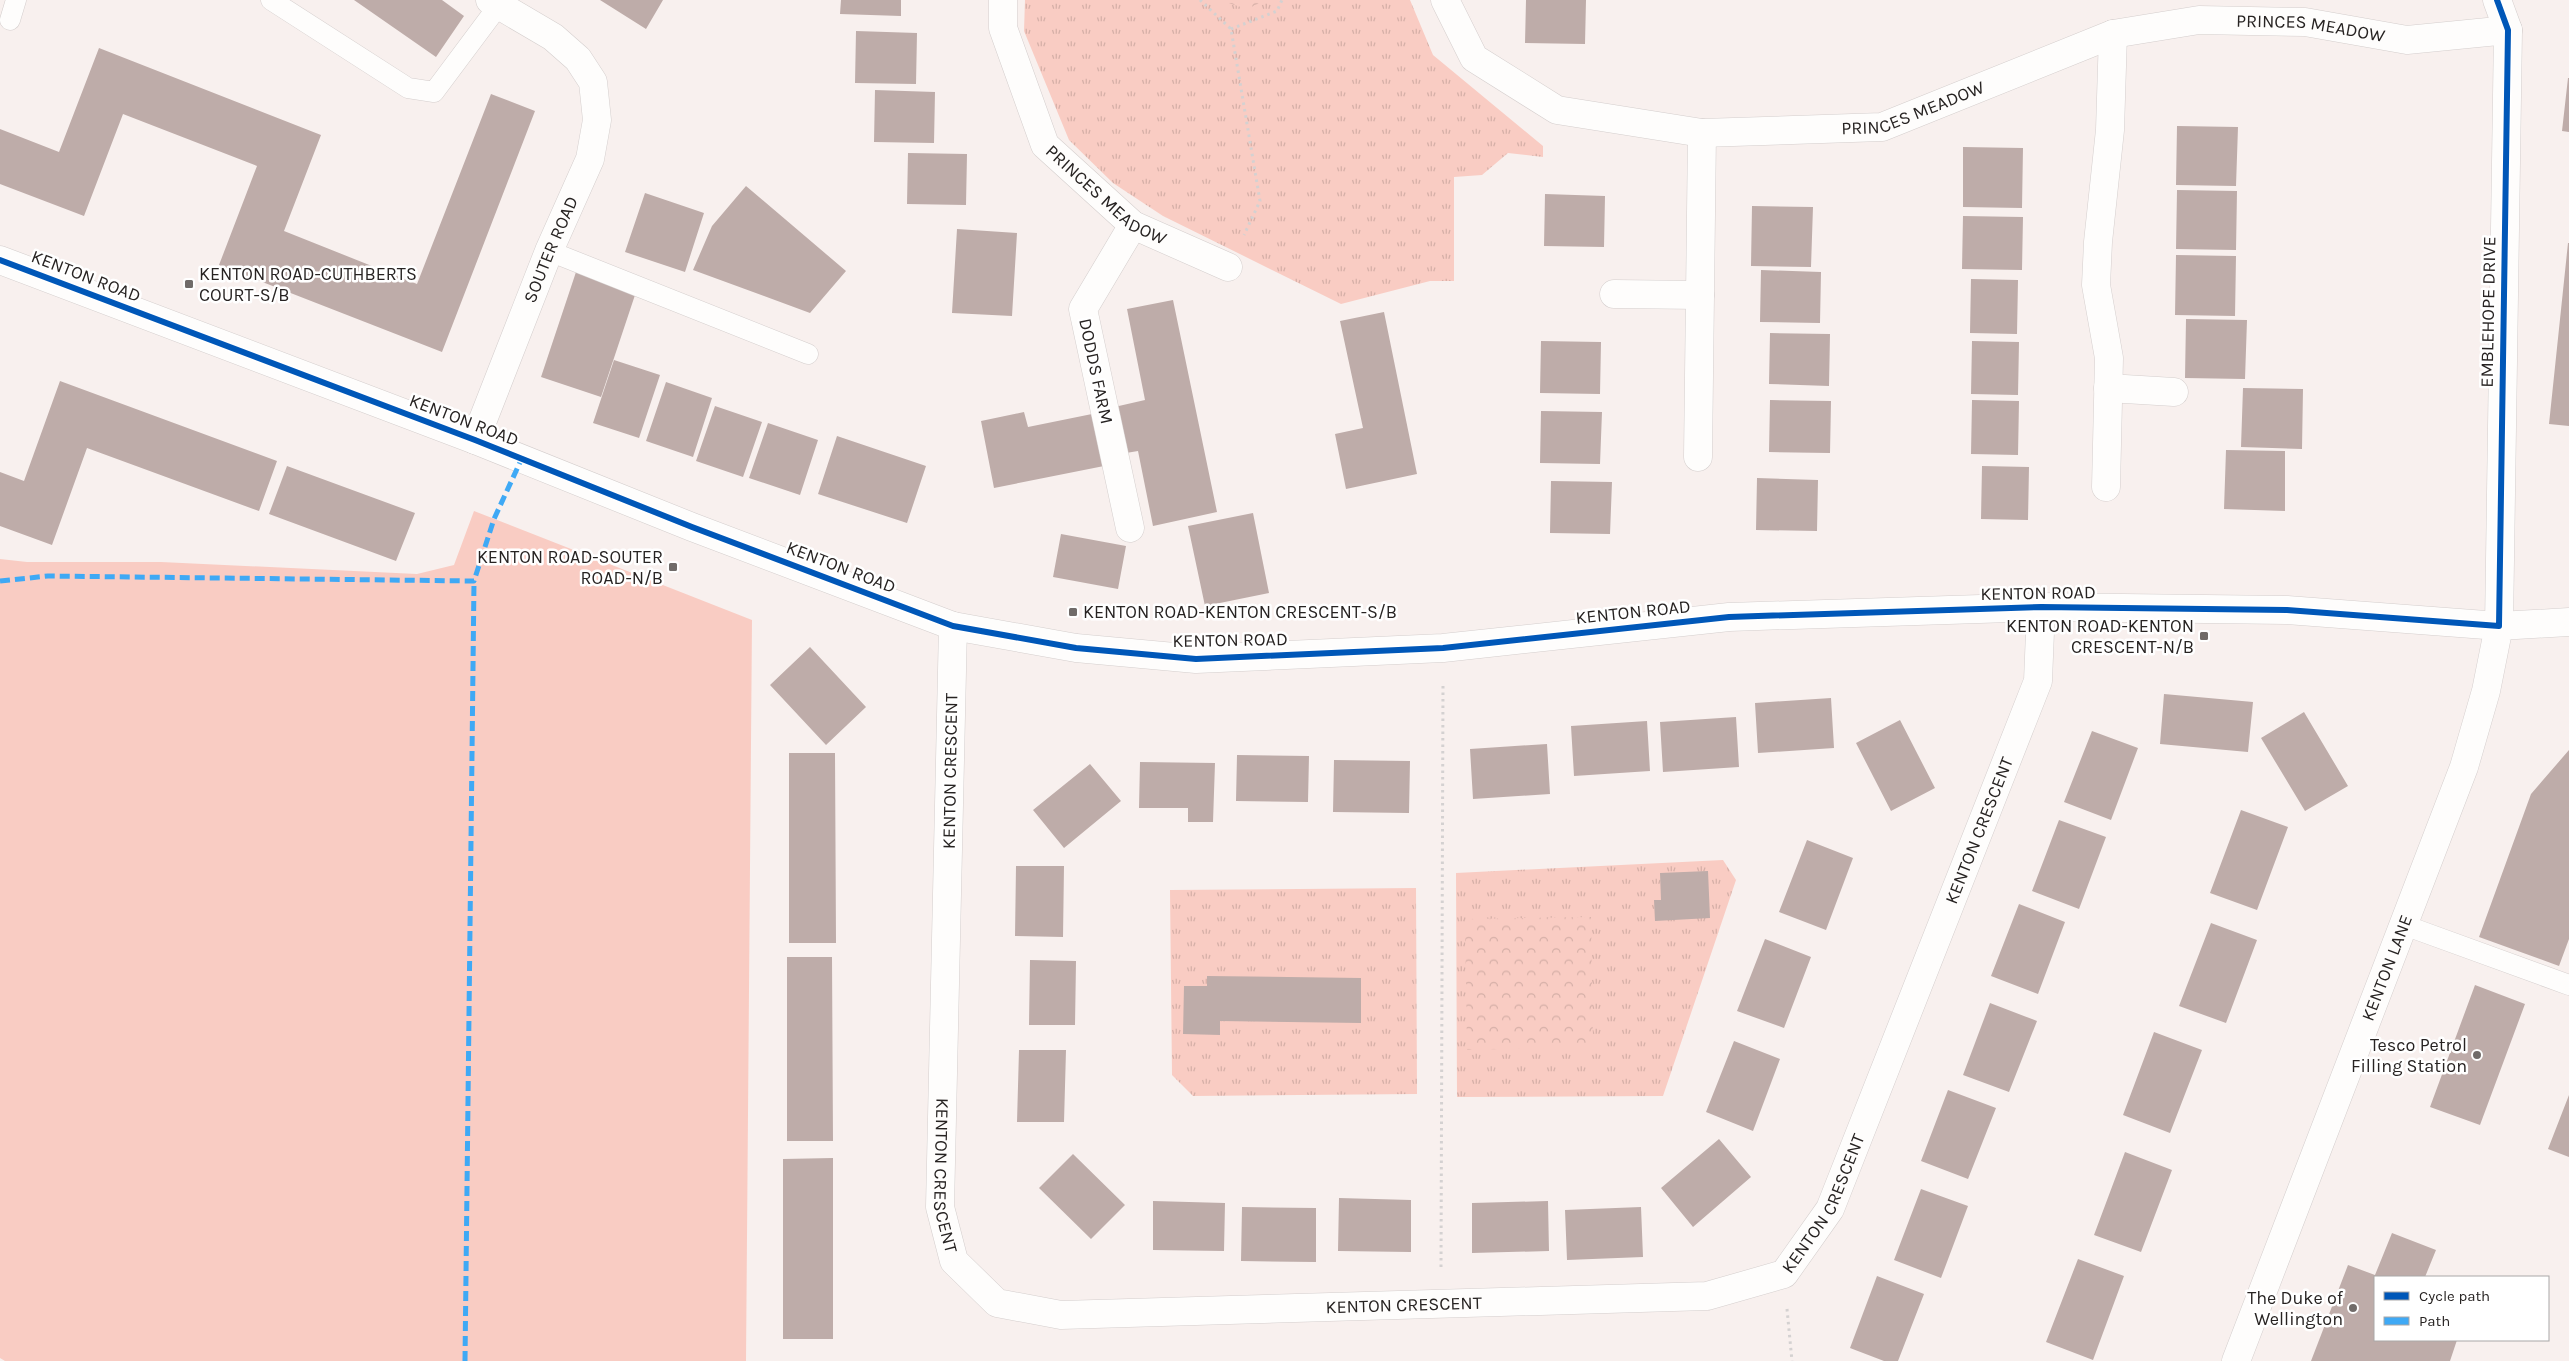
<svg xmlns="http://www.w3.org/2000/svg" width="2569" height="1361" font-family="Karla,sans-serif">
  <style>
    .grass { fill: url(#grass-tufts) }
    .forest { fill: url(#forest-crowns) }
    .garden { fill: #f9ccc3 }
    .building { fill: #beaca9 }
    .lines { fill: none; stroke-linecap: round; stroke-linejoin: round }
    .service-casing { stroke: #d4cecd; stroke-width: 21 }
    .minor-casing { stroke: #d4cecd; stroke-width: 29 }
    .tertiary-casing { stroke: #d4cecd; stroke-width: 29 }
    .primary-casing { stroke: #d4cecd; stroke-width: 29 }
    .path { stroke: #d4d1d1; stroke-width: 3; stroke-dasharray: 2.5 4; stroke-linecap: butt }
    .service { stroke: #fefdfc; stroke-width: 20 }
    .minor { stroke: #fefdfc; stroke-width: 28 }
    .tertiary { stroke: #fefdfc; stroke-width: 28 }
    .primary { stroke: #fefdfc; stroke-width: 28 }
    .quiet { stroke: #3fa9f5; stroke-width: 5; stroke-dasharray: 10 5; stroke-linecap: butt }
    .cycleway-casing { stroke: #fff; stroke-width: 9 }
    .cycleway { stroke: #0057b8; stroke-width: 6 }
    .poi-dot { fill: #706b69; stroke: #fff; stroke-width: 2 }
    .labels { text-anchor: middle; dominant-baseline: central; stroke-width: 5; stroke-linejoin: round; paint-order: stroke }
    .street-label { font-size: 18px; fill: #272322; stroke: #fff }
    .poi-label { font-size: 18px; fill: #272322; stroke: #fff; text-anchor: end }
  </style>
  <defs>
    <pattern id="grass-tufts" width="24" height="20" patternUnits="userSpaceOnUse" patternTransform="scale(1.25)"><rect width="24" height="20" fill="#f9ccc3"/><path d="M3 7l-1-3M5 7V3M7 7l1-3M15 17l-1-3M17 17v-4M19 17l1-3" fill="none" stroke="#d5afa7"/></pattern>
    <pattern id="forest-crowns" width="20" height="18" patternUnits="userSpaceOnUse" patternTransform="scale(1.25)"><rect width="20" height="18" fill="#f9ccc3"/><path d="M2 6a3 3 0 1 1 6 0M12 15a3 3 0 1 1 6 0" fill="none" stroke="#d5afa7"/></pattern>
  </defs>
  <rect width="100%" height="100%" fill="#f8f0ee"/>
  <path class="grass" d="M1025 0H1410L1433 55 1543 146V157L1508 153 1482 175 1454 177V281H1430L1341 304 1163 216 1113 183 1069 140 1024 31Z
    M1723 860 1736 880 1663 1096 1457 1097 1456 873Z
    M1416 888 1417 1094 1193 1096 1172 1075 1170 890Z"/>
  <path class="forest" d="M1219 0H1266L1247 9Z
    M1591 917 1593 1047 1467 1050 1465 919Z"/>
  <path class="garden" d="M474 511 752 620 746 1361H5L0 1358V559L27 562H161L417 574 454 565Z"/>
  <path class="building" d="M354 0H442L464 16 436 57Z
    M600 0H663L646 29Z
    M841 0H901V16L840 14Z
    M1526 0H1586L1585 44 1525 43Z
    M856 31 917 33 916 84 855 83Z
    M99 48 321 135 284 231 417 284 491 94 535 111 442 352 219 265 257 166 123 114 84 216 0 184V129L59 152Z
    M2568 78H2569V132L2562 131Z
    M875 90 935 92 934 143 874 142Z
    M2177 126 2238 127 2236 186 2176 185Z
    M1963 147 2023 148 2022 208 1963 207Z
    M908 153 967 154 966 205 907 204Z
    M746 186 846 271 810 313 693 270 712 226Z
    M2177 190 2237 191 2236 250 2176 249Z
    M645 193 704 213 685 272 625 252Z
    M1545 194 1605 196 1604 247 1544 246Z
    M1752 206 1813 207 1811 267 1751 266Z
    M1963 216 2023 217 2022 270 1962 269Z
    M957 229 1017 233 1012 316 952 313Z
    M2568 243H2569V426L2549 424Z
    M2176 255 2236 256 2235 316 2175 315Z
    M577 269 637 289 601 397 541 377Z
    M1761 270 1821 272 1820 323 1760 322Z
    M1971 279 2018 280 2017 334 1970 333Z
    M1173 300 1217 512 1153 526 1138 451 1120 454 1110 408 1145 400 1127 309Z
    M1384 312 1417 474 1346 489 1335 434 1363 428 1340 321Z
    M2186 319 2247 320 2245 379 2185 378Z
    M1770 333 1830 334 1829 386 1769 384Z
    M1541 341 1601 342 1600 394 1540 393Z
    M1972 341 2019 342 2018 395 1971 394Z
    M614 360 660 375 639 438 593 423Z
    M60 381 277 461 259 511 87 448 52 545 0 526V472L24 481Z
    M666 382 712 398 693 457 646 441Z
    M2243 388 2303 389 2302 449 2241 447Z
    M1770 400 1831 401 1830 453 1769 452Z
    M1972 400 2019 401 2018 455 1971 454Z
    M715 406 762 422 743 477 696 461Z
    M1541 411 1602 412 1600 464 1540 463Z
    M1024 412 1028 427 1092 414 1104 466 994 488 981 421Z
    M768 423 818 440 800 495 749 478Z
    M837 436 926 466 907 523 818 494Z
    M2226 450 2285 451V511L2224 509Z
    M287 466 415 513 396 561 269 514Z
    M1982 466 2029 467 2028 520 1981 519Z
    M1757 478 1818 480 1817 531 1756 530Z
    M1551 481 1612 482 1610 534 1550 533Z
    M1253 513 1269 593 1205 606 1188 526Z
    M1061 534 1126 546 1118 589 1053 577Z
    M810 647 866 707 826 745 770 685Z
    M2164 694 2253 702 2248 752 2160 744Z
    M1831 698 1834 748 1758 753 1755 703Z
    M2304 712 2348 786 2305 811 2261 738Z
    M1736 717 1739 767 1663 772 1660 722Z
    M1900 720 1935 788 1891 811 1856 743Z
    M1647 721 1650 771 1574 776 1571 726Z
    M2092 731 2138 748 2111 820 2064 802Z
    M1547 744 1550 794 1473 799 1470 749Z
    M2569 750V939L2559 966 2479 937 2531 794Z
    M789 753H835L836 943H789Z
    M1237 755 1309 756 1308 802 1236 801Z
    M1334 760 1410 761 1409 813 1333 812Z
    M1140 762 1215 763 1213 822H1188V808H1139Z
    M1090 764 1121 801 1064 848 1033 810Z
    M2241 810 2288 827 2257 910 2210 893Z
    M2059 820 2106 837 2079 909 2032 891Z
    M1807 840 1853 858 1826 930 1779 912Z
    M1016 866H1064L1063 937 1015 936Z
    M1708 871 1710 918 1655 921 1654 900H1661L1660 873Z
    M2019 904 2065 922 2038 994 1991 976Z
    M2211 923 2257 940 2226 1023 2179 1006Z
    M1765 939 1811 957 1784 1028 1737 1011Z
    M787 957H832L833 1141H787Z
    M1030 960 1076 961 1075 1025H1029Z
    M1207 976 1361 978V1023L1220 1021V1035L1183 1034 1184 986H1207Z
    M2475 985 2525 1004 2480 1125 2430 1107Z
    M1990 1003 2037 1021 2009 1092 1963 1075Z
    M2154 1032 2202 1050 2170 1133 2123 1115Z
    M1734 1041 1780 1059 1753 1131 1706 1112Z
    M1019 1050H1066L1064 1122H1017Z
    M1948 1090 1996 1108 1968 1179 1921 1161Z
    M2569 1095V1157L2548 1149Z
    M1719 1139 1751 1177 1693 1227 1661 1188Z
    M2125 1152 2172 1170 2141 1252 2094 1235Z
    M1073 1154 1125 1205 1091 1239 1039 1188Z
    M833 1158V1339H783V1159Z
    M1921 1189 1968 1206 1941 1278 1894 1260Z
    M1339 1198 1411 1200V1252L1338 1251Z
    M1153 1201 1225 1203 1224 1251 1153 1250Z
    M1548 1201 1549 1251 1472 1253V1203Z
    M1242 1207 1316 1208V1262L1241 1261Z
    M1641 1207 1643 1257 1567 1260 1565 1210Z
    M2392 1233 2436 1250 2425 1277H2375V1340H2457L2450 1361H2311L2348 1265 2375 1275Z
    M2078 1259 2124 1276 2093 1360 2046 1342Z
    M1877 1276 1924 1294 1898 1361H1884L1850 1348Z"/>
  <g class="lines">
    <defs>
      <path id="service" d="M271 0 408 88 434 92 499 5
        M10 20 16 0
        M549 251 808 354
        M2404 925 2569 985"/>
      <g id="minor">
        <path id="s1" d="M1003 0V28L1045 145 1133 225 1228 267"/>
        <path id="s2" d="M1445 0 1474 58 1557 110 1702 133 1882 127 2113 34 2199 20 2305 22 2407 40 2508 30"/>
        <path d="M2497 0 2508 30 2499 626"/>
        <path d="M1614 294 1700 295"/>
        <path d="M2108 388 2174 392"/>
        <path id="s3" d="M475 440 549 251 590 159 597 120 593 82 578 59 553 37 490 0"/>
        <path d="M1698 457 1702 133"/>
        <path d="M2106 487 2109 358 2096 285 2098 242 2110 130 2113 34"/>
        <path d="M1130 528 1083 309 1133 225"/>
        <path id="s4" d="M953 626 940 1207 954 1261 997 1303 1061 1315 1707 1296 1784 1274 1830 1209 2038 681 2041 607"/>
      </g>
      <path id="tertiary" d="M0 260 475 440 692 527 953 626 1076 648 1196 659 1443 648 1729 617 2041 607 2287 610 2499 626"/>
      <g id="primary">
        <path id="s5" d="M2236 1361 2464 767 2486 691 2499 626 2569 622"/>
      </g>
    </defs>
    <use href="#service" class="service-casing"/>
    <use href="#minor" class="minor-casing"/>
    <use href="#tertiary" class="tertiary-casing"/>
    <use href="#primary" class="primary-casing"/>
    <path class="path" d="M1200 0 1231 29 1260 201 1244 235
      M1231 29 1277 11 1282 0
      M1441 1267 1443 683
      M1787 1309 1792 1361"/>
    <use href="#service" class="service"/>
    <use href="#minor" class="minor"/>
    <use href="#tertiary" class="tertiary"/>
    <use href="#primary" class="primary"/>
    <path class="quiet" d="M0 581 48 576 474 581 494 519 522 458
      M465 1361 474 581"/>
    <defs>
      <path id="cycleway" d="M0 260 475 440 692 527 953 626 1076 648 1196 659 1443 648 1729 617 2041 607 2287 610 2499 626 2508 30 2497 0"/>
    </defs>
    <use href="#cycleway" class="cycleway-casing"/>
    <use href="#cycleway" class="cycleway"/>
  </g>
  <g class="poi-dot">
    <rect x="184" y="279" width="10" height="10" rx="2.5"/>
    <rect x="668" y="562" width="10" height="10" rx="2.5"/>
    <rect x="1068" y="607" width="10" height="10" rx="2.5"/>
    <rect x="2199" y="631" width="10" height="10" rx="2.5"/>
    <circle cx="2477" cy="1055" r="5"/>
    <circle cx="2353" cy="1308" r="5"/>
  </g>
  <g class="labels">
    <g class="street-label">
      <text stroke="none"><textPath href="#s2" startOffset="938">PRINCES MEADOW</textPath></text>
      <text stroke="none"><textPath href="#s2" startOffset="524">PRINCES MEADOW</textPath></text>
      <text stroke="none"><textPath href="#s1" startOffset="232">PRINCES MEADOW</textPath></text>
      <text stroke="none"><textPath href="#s3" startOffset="205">SOUTER ROAD</textPath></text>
      <text transform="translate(86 276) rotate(21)">KENTON ROAD</text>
      <text transform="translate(2488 312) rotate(-89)">EMBLEHOPE DRIVE</text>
      <text transform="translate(1096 371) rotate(78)">DODDS FARM</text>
      <text transform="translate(464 420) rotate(21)">KENTON ROAD</text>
      <text transform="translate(841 567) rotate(21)">KENTON ROAD</text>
      <text transform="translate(2038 593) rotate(-1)">KENTON ROAD</text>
      <text transform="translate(1633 612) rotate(-6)">KENTON ROAD</text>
      <text transform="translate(1230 640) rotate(-1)">KENTON ROAD</text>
      <text transform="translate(950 771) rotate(-89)">KENTON CRESCENT</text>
      <text stroke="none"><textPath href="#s4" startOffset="1975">KENTON CRESCENT</textPath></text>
      <text stroke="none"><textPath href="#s5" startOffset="421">KENTON LANE</textPath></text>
      <text stroke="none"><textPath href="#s4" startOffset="550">KENTON CRESCENT</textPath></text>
      <text stroke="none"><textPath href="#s4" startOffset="1570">KENTON CRESCENT</textPath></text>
      <text stroke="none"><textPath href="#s4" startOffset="1105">KENTON CRESCENT</textPath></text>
    </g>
    <g class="poi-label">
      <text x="199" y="274" text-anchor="start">KENTON ROAD-CUTHBERTS<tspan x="199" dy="21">COURT-S/B</tspan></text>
      <text x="663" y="557">KENTON ROAD-SOUTER<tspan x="663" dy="21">ROAD-N/B</tspan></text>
      <text x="1083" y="612" text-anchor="start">KENTON ROAD-KENTON CRESCENT-S/B</text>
      <text x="2194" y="626">KENTON ROAD-KENTON<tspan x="2194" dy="21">CRESCENT-N/B</tspan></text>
      <text x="2467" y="1045">Tesco Petrol<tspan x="2467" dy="21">Filling Station</tspan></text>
      <text x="2343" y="1298">The Duke of<tspan x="2343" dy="21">Wellington</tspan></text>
    </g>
  </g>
  <rect x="2374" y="1276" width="175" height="65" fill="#ffffff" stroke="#a9a7a7"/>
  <rect x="2384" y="1292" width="25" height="8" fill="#0057b8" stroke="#a9a7a7"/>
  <text x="2419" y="1301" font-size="15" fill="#272322">Cycle path</text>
  <rect x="2384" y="1317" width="25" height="8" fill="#3fa9f5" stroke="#a9a7a7"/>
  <text x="2419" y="1326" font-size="15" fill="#272322">Path</text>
</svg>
